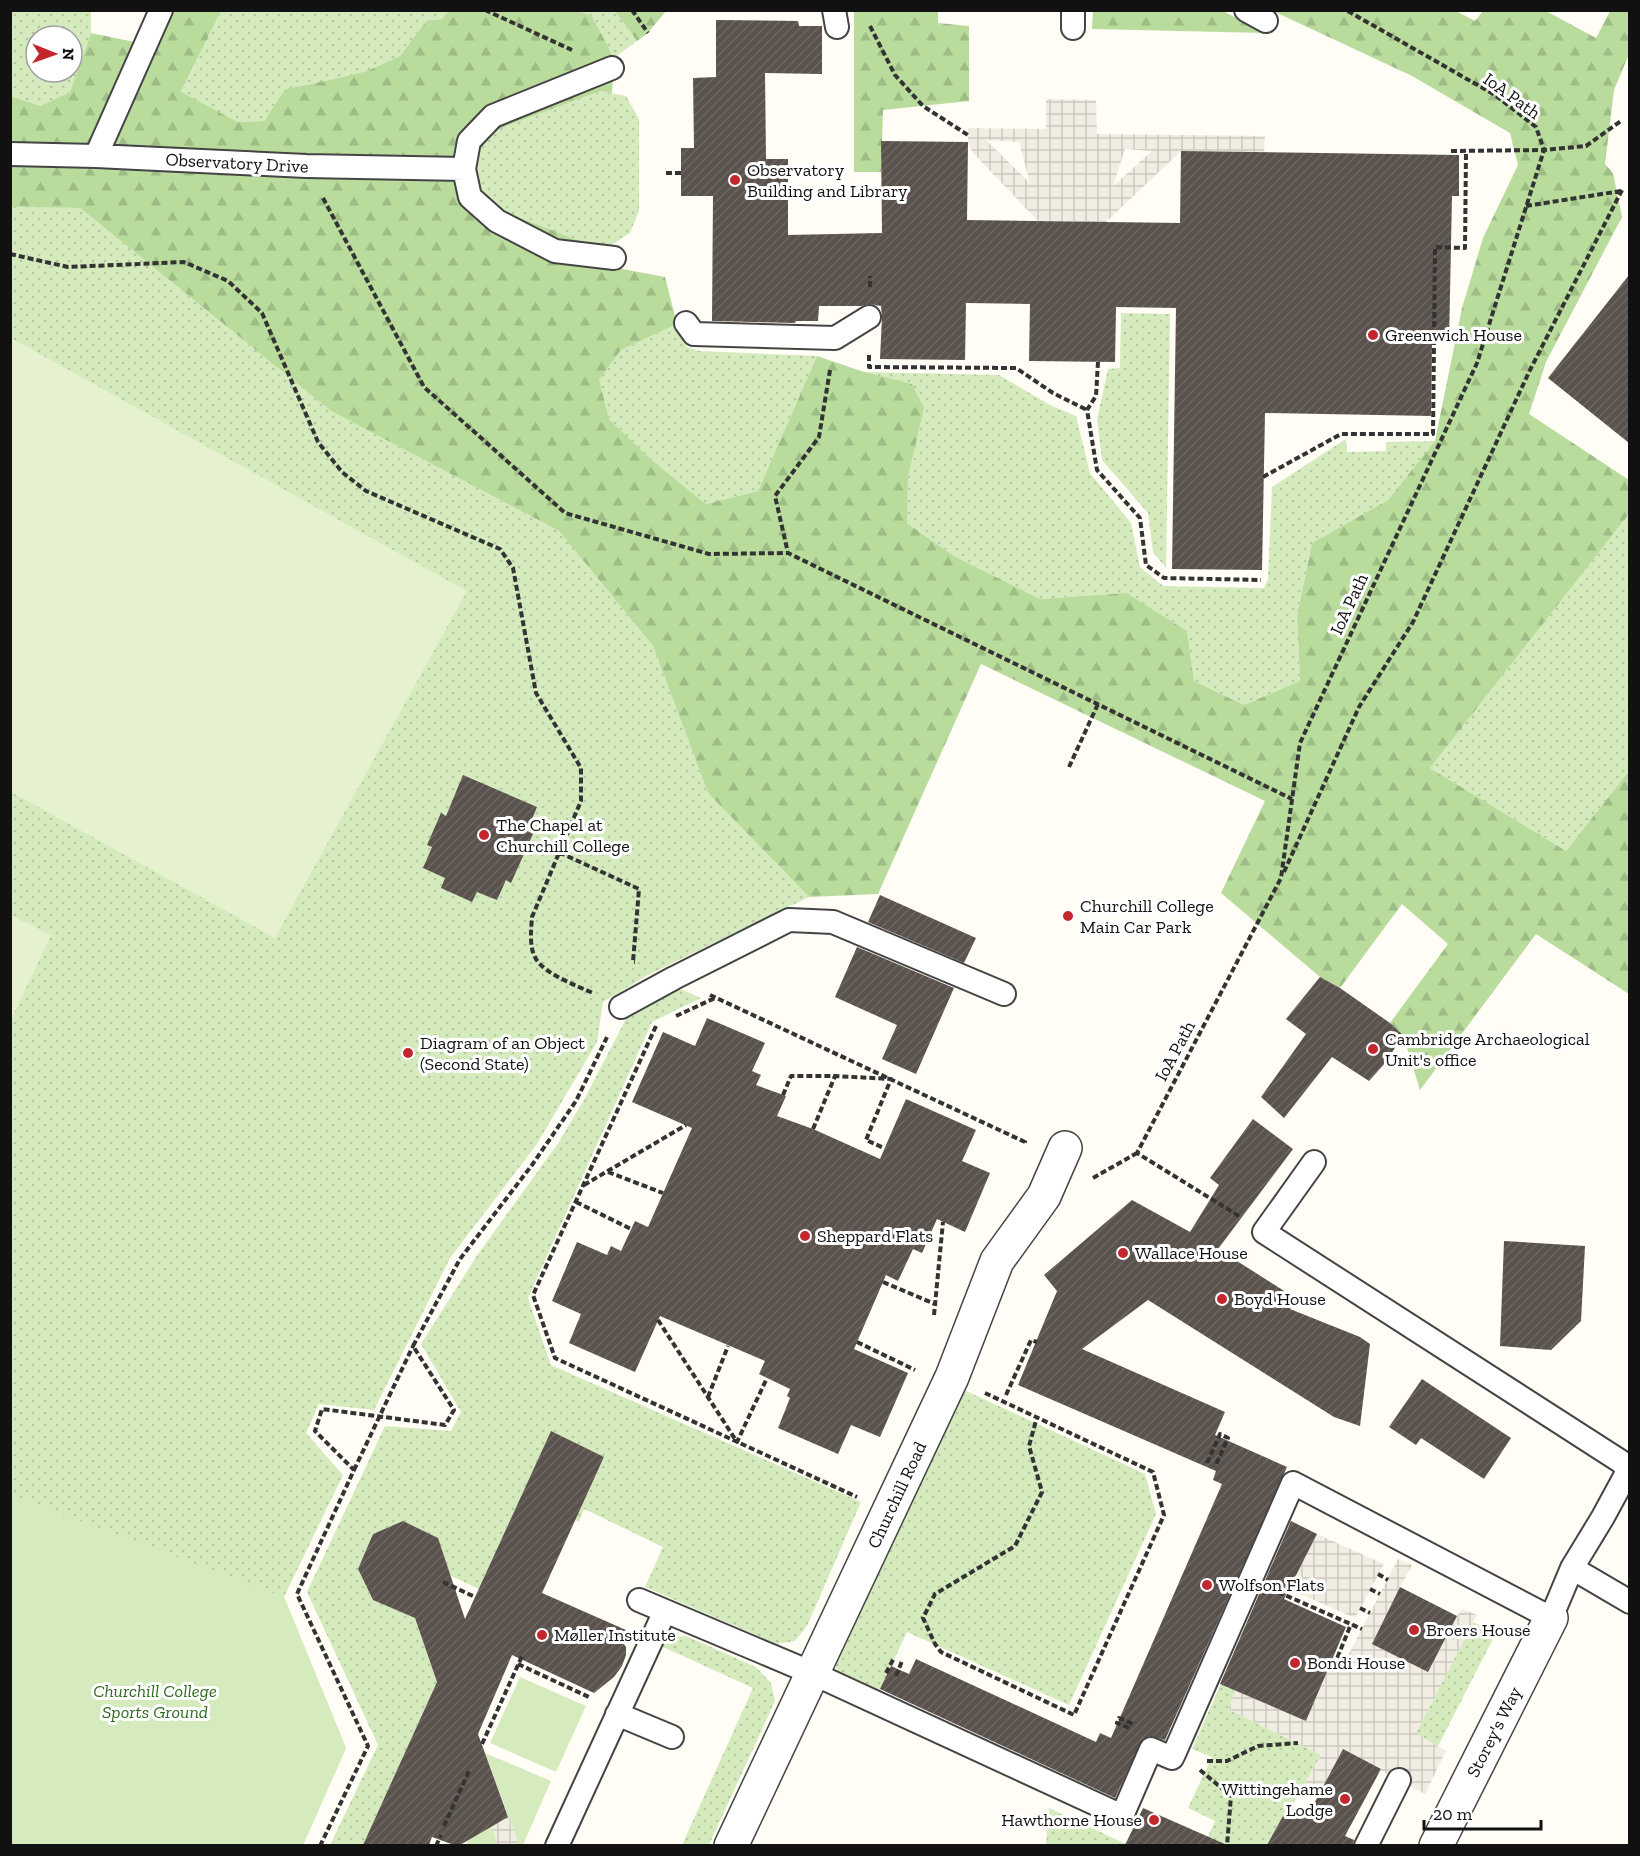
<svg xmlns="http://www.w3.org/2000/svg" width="1640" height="1856" font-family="'Zilla Slab',serif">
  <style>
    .grass { fill: url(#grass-dots); fill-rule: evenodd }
    .forest { fill: url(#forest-firs) }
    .park { fill: #d5ebbd }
    .pitch { fill: #e6f2cf }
    .plaza { fill: url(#plaza-grid); fill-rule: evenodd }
    .building { fill: url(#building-hatch) }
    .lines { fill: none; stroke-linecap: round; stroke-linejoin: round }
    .service-casing { stroke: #444; stroke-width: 26 }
    .minor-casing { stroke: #444; stroke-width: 36 }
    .path { stroke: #333; stroke-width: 4; stroke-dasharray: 6 3; stroke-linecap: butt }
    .service { stroke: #fff; stroke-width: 22 }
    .minor { stroke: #fff; stroke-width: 33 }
    .poi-dot { fill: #c4262e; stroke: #fff; stroke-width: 2 }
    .labels { text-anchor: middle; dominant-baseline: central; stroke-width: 6; stroke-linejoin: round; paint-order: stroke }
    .street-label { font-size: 18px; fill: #111; stroke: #fff }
    .poi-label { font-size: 18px; fill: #111; stroke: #fff; text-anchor: start }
    .park-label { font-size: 18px; font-style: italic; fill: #2f6b1f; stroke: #fff }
  </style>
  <defs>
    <pattern id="grass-dots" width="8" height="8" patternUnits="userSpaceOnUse" patternTransform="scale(1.5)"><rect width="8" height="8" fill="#d5ebbd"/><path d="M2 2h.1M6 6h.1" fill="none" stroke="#b6c8a1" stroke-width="1.8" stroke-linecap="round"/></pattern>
    <pattern id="forest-firs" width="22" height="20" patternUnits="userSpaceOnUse" patternTransform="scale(1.5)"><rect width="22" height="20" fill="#b9dc9c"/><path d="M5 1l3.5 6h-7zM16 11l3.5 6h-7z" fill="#9ebc85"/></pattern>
    <pattern id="plaza-grid" width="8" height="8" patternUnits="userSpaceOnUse" patternTransform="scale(1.5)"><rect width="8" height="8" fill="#f1ede2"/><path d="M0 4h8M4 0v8" fill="none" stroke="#cecac1"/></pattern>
    <pattern id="building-hatch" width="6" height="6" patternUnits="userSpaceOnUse" patternTransform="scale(1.5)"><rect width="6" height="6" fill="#5a524d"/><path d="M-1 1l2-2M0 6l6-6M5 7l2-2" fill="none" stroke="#6d6662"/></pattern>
  </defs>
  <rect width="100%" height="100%" fill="#fffdf5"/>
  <path class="grass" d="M11 11H91V33L70 92 40 106 11 96ZM36 36H72V72H36Z
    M221 11H448L442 19 426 21 400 56 367 71 330 80 285 89 264 121 238 122 181 93Z
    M575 11H615L637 41 614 58 592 16Z
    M601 91 626 96 639 119V211L630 233 611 245 577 240 501 210 481 195 474 170 482 144 493 131Z
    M10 207 80 208 331 411 559 531 653 646 708 793 809 897 648 975 603 1002 597 1042 537 1144 450 1258 374 1410 319 1404 306 1433 343 1475 284 1597 346 1748 303 1845 11 1846Z
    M1121 313 1170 314 1166 568 1153 552 1148 513 1102 460 1097 419 1108 369 1120 368Z
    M677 324 687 347 700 351 817 356 758 491 706 504 654 462 609 419 598 381 621 350Z
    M864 372 999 375 1052 406 1076 416 1090 473 1131 523 1140 567 1163 586 1264 588 1268 579 1272 487 1346 439 1347 452 1386 451V442L1435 441 1388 500 1312 543 1297 616 1300 681 1244 705 1194 681 1187 631 1127 593 1040 599 954 556 906 522 908 478 924 408Z
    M1629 514V771L1566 851 1430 768Z
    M674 986 701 998 652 1022 528 1298 551 1365 861 1502 807 1626 795 1641 777 1644 645 1587 663 1547 584 1509 579 1522 575 1520 604 1458 551 1431 479 1589 449 1575 403 1521 373 1534 358 1569 373 1600 402 1612 412 1609 437 1682 363 1845H330L378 1745 307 1592 385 1426 451 1431 461 1412 421 1344 478 1254 559 1142 585 1098 629 1013Z
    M962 1389 1145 1474 1156 1514 1069 1705 907 1632 873 1704 838 1689 836 1666Z
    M1262 1591 1277 1597 1228 1709 1321 1755 1291 1808 1288 1807 1267 1845H1204L1215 1821 1188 1808 1212 1757 1192 1749Z
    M1473 1622 1496 1633 1438 1746 1415 1734Z
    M686 1636 756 1667 771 1683 775 1701 709 1845H682L753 1688 661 1646 673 1637Z
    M1049 1808 1126 1844 1125 1846H1046Z"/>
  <path class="forest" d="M575 10 592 16 614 58 612 93 601 91 493 131 482 144 474 170 481 195 501 210 577 240 611 245 617 268 665 277 677 324 621 350 599 380 609 419 654 462 706 504 758 491 817 356 864 372 912 384 924 408 908 478 907 523 954 556 1040 599 1127 593 1187 631 1194 681 1244 705 1300 681 1297 616 1312 543 1388 500 1435 441 1462 308 1483 238 1518 165 1510 133 1412 76 1273 11H1456L1475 21 1483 11H1546L1596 38 1610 11H1629V54L1614 90 1605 164 1613 173 1622 217 1546 362 1529 414 1629 480V514L1430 768 1566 851 1629 771V994L1536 934 1420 1090 1403 1035 1390 1023 1448 944 1402 904 1340 988 1320 977 1221 893 1265 801 981 664 878 894 809 897 708 793 653 646 559 531 331 411 80 208 11 207V96L40 106 70 92 91 33 154 46 170 11H221L181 92 238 122 264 121 285 89 330 80 367 71 400 56 426 21 442 19 448 11Z
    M1221 10 1266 33 1092 29 1093 11Z
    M615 11H666L648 33 637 41Z
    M854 11H938V23L969 26V101L883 110 881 172H854Z"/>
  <path class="park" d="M11 1495 284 1597 346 1748 303 1845H11Z
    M520 1677 586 1706 556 1772 490 1743Z
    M485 1753 551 1781 523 1845H519Z
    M475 1780 498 1845H467Z"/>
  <path class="pitch" d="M11 338 467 591 275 938 11 792Z
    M11 915 51 935 11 1020Z"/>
  <path class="plaza" d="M1046 99 1096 100 1097 134 1265 136 1264 152 1181 151 1106 222 1038 221 973 153 968 143V128L1046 129ZM987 140 1019 142 1030 183 987 141ZM1125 149 1152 151 1113 186Z
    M1317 1534 1384 1564 1355 1618 1289 1589Z
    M1398 1559 1412 1565 1400 1587 1428 1672 1457 1616 1462 1609 1477 1615 1416 1733 1446 1751 1425 1794 1343 1750 1323 1802 1301 1791 1321 1755 1228 1709 1277 1597 1289 1602 1248 1696 1306 1721 1330 1664 1341 1669Z
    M478 1734 519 1845H498L467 1759Z"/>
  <path class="building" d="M716 20 798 21 799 26H822V74L765 73 766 159H788V235L882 233 881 141 968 142 967 220 1180 223 1181 151 1459 155V196H1452L1449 343H1432L1431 416 1265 413 1262 570 1172 569 1176 308 1116 307 1115 362 1029 361 1030 304 966 303 965 360 880 359 882 317 881 306 869 304 861 306H819L818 321H796L795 323 712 321 713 196H681V148H694L693 78 716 77Z
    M1629 275V443L1548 378Z
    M463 775 537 807 527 831 533 834 511 883 506 880 497 900 477 892 472 902 441 888 445 878 423 868 432 847 427 845 441 813 446 816Z
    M880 895 976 938 964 963 868 922Z
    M857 947 954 988 916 1074 882 1059 897 1025 835 997Z
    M1320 977 1340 988 1390 1023 1403 1035 1386 1062 1369 1081 1332 1057 1284 1118 1261 1097 1306 1034 1286 1019Z
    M707 1018 765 1043 752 1071 761 1075 756 1085 786 1096 777 1116 813 1129 880 1159 906 1099 976 1130 962 1161 990 1173 965 1232 937 1219 922 1253 913 1249 898 1281 886 1275 854 1349 908 1373 880 1437 851 1425 838 1454 778 1428 790 1398 787 1396 790 1389 759 1374 765 1361 660 1316 635 1372 569 1343 581 1314 552 1301 577 1242 607 1255 611 1246 621 1251 635 1221 648 1227 692 1128 632 1102 663 1032 695 1046Z
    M1253 1119 1293 1149 1218 1249 1297 1299 1290 1309 1360 1337 1370 1344 1360 1426 1334 1417 1148 1300 1082 1349 1225 1412 1215 1435 1287 1467 1165 1740 1150 1736 1143 1739 1115 1798 880 1689 891 1666 909 1674 916 1659 1096 1742 1100 1733 1111 1738 1222 1484 1213 1480 1216 1471 1018 1385 1057 1291 1044 1275 1132 1200 1190 1232 1219 1185 1210 1178Z
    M1504 1241 1585 1246 1581 1321 1551 1350 1500 1346Z
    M1422 1379 1511 1438 1484 1479 1421 1438 1416 1445 1389 1427Z
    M551 1431 604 1457 542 1593 626 1630 621 1640 626 1647V1655L622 1666 614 1677 594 1693 512 1655 478 1734 508 1817 460 1845H454L432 1837 429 1845H363L437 1682 415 1618 373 1600 358 1569 373 1534 403 1521 438 1538 465 1619Z
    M1291 1521 1317 1534 1284 1599 1346 1627 1306 1721 1220 1684Z
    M1400 1587 1457 1616 1428 1672 1372 1644Z
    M1343 1749 1381 1769 1345 1836 1354 1840 1353 1845H1267L1288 1807 1307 1817Z
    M1143 1808 1227 1845H1125Z"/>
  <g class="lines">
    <defs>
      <path id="service" d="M834 10 837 27
        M1246 10 1266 21
        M1073 28V10
        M612 68 493 116 469 141 464 169 470 197 497 221 555 251 614 258
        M10 154 96 156 306 166 464 169
        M96 156 161 10
        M686 323 694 334 835 338 869 317
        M621 1007 674 978 789 920 833 922 1004 994
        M1572 1568 1630 1602
        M639 1600 665 1611
        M617 1714 672 1737
        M557 1846 665 1611 812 1673 1122 1816 1151 1749 1172 1758 1174 1754 1293 1483 1551 1618 1572 1568 1603 1517 1629 1469 1620 1461 1264 1232 1314 1162
        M1366 1846 1399 1780"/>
      <path id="minor" d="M731 1846 952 1377 997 1261 1044 1196 1065 1148
        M1436 1846 1551 1618"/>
    </defs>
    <use href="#service" class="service-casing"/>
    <use href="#minor" class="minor-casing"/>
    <path class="path" d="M485 10 572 50
      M632 10 648 33
      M870 26 895 75 923 106 968 135
      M1451 151 1544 150 1586 146 1621 121
      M666 173H681
      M323 198 424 387 565 513 709 554 788 553
      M1526 206 1621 191
      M10 254 68 267 184 262 228 281 262 313 318 442 342 472 366 491 500 549 513 568 536 693 581 768V801L532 917C531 930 529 948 536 959 545 974 577 986 593 993
      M870 287V276
      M869 355V367L1016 368 1053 393 1087 410
      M1098 362 1096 396 1087 410 1097 470 1140 518 1146 565 1164 578 1261 580
      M830 370 819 437 775 496 788 553 1292 799
      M1263 477 1341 434H1433L1435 247 1465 248 1466 152
      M1069 767 1098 704
      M543 845 639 889 633 962H635
      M1284 872 1359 707 1413 622 1529 372 1622 190
      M710 995 1025 1142 1024 1144
      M676 1016 715 998
      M656 1026 533 1295 555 1358 857 1497
      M783 1095 791 1076H835L891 1079 866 1140 884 1148
      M813 1129 835 1076
      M608 1172 663 1193
      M1093 1178 1137 1153
      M584 1185 686 1125
      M576 1202 631 1229
      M1239 1216 1137 1153 1281 878 1300 743 1477 363 1544 150 1536 127 1495 95 1346 10
      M883 1282 935 1304
      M934 1315 943 1222
      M658 1320 737 1442 767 1378
      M857 1342 915 1370
      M985 1393 1153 1472 1164 1515 1074 1715 941 1652 935 1644 923 1618 935 1594 1015 1546 1042 1492 1029 1446 1037 1417
      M1006 1395 1031 1340 1037 1342
      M708 1397 728 1346
      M1207 1463 1220 1434 1228 1438 1215 1467
      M354 1470 413 1346
      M1378 1574 1388 1580
      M443 1582 475 1597
      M1370 1589 1380 1594
      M1278 1592 1362 1629
      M1360 1608 1370 1613
      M518 1664 591 1698
      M1334 1666 1351 1624
      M886 1673 894 1658
      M896 1676 902 1661
      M1129 1728 1117 1723 1119 1718 1133 1724
      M482 1744 523 1654
      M1207 1761H1227L1258 1746 1298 1743
      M1200 1770 1231 1796 1227 1846
      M444 1826 470 1769
      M320 1846 368 1746 297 1594 354 1470 315 1431 322 1409 445 1425 454 1410 413 1346 460 1259 532 1165 576 1101 608 1035
      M436 1846 441 1835"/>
    <use href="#service" class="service"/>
    <use href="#minor" class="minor"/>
  </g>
  <g class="poi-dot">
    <circle cx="735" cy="180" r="6"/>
    <circle cx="1373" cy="335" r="6"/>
    <circle cx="484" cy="835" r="6"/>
    <circle cx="1068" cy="916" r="6"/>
    <circle cx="1373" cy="1049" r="6"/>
    <circle cx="408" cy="1053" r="6"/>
    <circle cx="805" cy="1236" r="6"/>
    <circle cx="1123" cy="1253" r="6"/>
    <circle cx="1222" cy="1299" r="6"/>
    <circle cx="1207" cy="1585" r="6"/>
    <circle cx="1414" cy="1630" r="6"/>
    <circle cx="542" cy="1635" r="6"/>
    <circle cx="1295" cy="1663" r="6"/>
    <circle cx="1345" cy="1799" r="6"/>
    <circle cx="1154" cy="1820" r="6"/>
  </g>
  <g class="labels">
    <g class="street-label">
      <text transform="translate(1512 96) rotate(36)">IoA Path</text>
      <text transform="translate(237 163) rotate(3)">Observatory Drive</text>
      <text transform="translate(1349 604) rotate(-65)">IoA Path</text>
      <text transform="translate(1175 1051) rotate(-62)">IoA Path</text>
      <text transform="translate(897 1495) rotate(-65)">Churchill Road</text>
      <text transform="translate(1494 1732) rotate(-63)">Storey's Way</text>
    </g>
    <g class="poi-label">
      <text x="747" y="170">Observatory<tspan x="747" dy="21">Building and Library</tspan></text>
      <text x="1385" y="335">Greenwich House</text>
      <text x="496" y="825">The Chapel at<tspan x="496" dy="21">Churchill College</tspan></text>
      <text x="1080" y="906">Churchill College<tspan x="1080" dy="21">Main Car Park</tspan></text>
      <text x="1385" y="1039">Cambridge Archaeological<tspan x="1385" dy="21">Unit's office</tspan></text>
      <text x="420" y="1043">Diagram of an Object<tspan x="420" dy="21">(Second State)</tspan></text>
      <text x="817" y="1236">Sheppard Flats</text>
      <text x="1135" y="1253">Wallace House</text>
      <text x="1234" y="1299">Boyd House</text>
      <text x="1219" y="1585">Wolfson Flats</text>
      <text x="1426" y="1630">Broers House</text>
      <text x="554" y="1635">Møller Institute</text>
      <text x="1307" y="1663">Bondi House</text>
      <text x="1333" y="1789" text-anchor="end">Wittingehame<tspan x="1333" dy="21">Lodge</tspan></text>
      <text x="1142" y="1820" text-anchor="end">Hawthorne House</text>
    </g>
    <g class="park-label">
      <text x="155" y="1691">Churchill College<tspan x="155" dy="21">Sports Ground</tspan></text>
    </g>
  </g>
  <rect width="1640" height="1856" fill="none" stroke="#111111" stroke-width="24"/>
  <g transform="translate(54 54) rotate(91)"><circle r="28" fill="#ffffff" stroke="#a0a0a0" stroke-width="1.5"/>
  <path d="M0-4.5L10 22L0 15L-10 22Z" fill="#c4262e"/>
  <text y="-9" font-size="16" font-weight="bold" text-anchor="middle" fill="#111111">N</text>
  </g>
  <path d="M1424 1820v9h117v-9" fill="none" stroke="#111111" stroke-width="3"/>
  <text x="1433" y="1820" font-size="18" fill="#111111" stroke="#ffffff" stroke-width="4.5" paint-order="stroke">20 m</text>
</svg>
